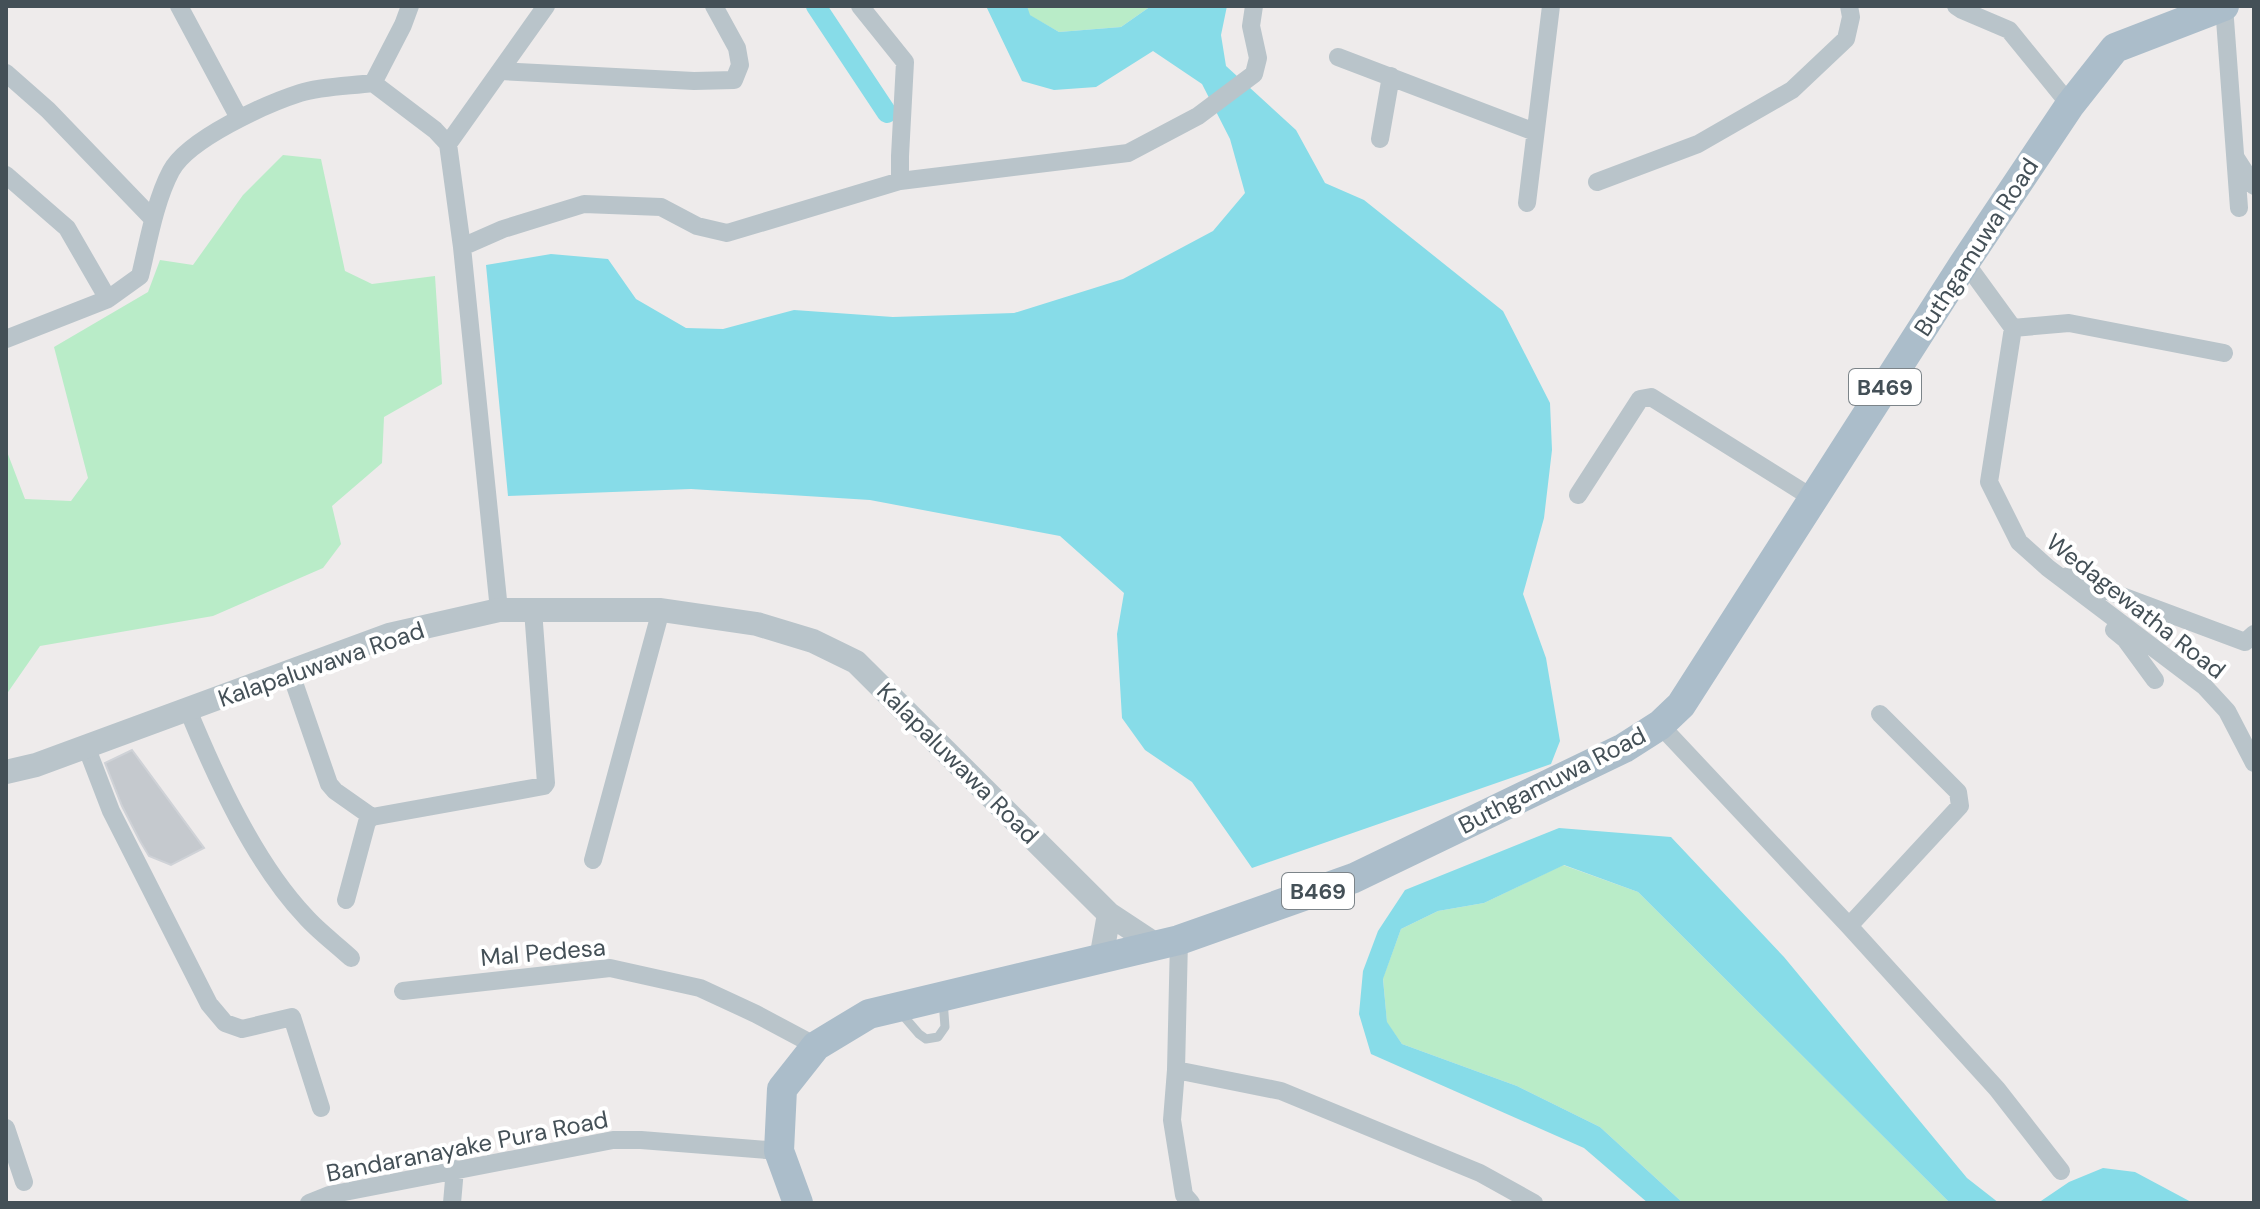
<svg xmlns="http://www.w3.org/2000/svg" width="2260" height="1209" font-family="'DM Sans',sans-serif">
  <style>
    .green { fill: #b9ecc8 }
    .water { fill: #87dce8 }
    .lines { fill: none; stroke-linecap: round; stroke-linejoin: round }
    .canal { stroke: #87dce8; stroke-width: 20 }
    .building { fill: #c5c9ce; stroke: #cfd2d7; stroke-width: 2 }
    .service { stroke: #b9c4ca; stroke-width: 9 }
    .minor { stroke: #b9c4ca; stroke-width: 18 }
    .tertiary { stroke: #b9c4ca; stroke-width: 24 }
    .primary { stroke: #abbdca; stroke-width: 30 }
    .labels { text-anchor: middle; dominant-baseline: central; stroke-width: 8; stroke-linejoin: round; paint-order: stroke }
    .shield { fill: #fff; stroke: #7c8489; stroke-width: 2 }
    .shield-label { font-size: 22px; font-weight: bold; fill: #445057 }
    .street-label { font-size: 24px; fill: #445057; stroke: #fff }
  </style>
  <rect width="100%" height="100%" fill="#eeebeb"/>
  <path class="green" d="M1027 6H1151L1121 27 1059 32 1029 15Z
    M283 155 321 159 345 271 372 284 435 276 442 384 384 417 382 463 332 506 341 544 323 568 213 616 40 646 6 695V449L25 499 71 501 88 478 54 347 148 292 160 260 193 265 243 195Z
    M1563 865 1638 892 1950 1203H1683L1600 1127 1517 1086 1402 1044 1387 1023 1383 978 1401 929 1438 911 1484 903Z"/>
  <path class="water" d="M986 6H1027L1030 15 1059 32 1121 27 1151 6H1227L1221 35 1226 66 1296 130 1325 183 1364 200 1503 311 1550 403 1552 450 1544 518 1523 594 1546 658 1560 741 1551 764 1252 868 1192 782 1145 750 1122 718 1117 634 1124 593 1060 536 870 500 691 489 508 496 486 265 551 254 608 259 636 299 686 328 723 329 794 310 893 317 1014 313 1123 279 1213 231 1245 193 1230 139 1202 84 1153 51 1096 87 1054 90 1022 81Z
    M1559 828 1671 837 1784 957 1967 1178 1999 1203H1950L1638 892 1564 865 1484 903 1438 911 1401 929 1383 979 1387 1022 1402 1044 1517 1086 1600 1127 1683 1203H1648L1584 1148 1371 1054 1359 1014 1363 971 1378 931 1405 890Z
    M2103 1168 2135 1172 2193 1203H2038L2069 1182Z"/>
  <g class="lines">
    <path class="canal" d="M816 6 887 113"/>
  </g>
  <path class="building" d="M132 750 204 848 171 865 149 856 140 841 122 806 105 763Z"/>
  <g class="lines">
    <path class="service" d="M900 1012 919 1034 926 1039 938 1037 945 1027 943 1000"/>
    <path class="minor" d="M179 6 239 118
      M860 6 905 62 900 156V181
      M1956 6 1962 10 2009 30 2070 105
      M2224 6 2239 208
      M1338 57 1535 132
      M500 71 694 81 734 80 740 65 737 48 714 6
      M6 73 48 110 153 219
      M373 83 403 25 410 6
      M1380 139 1391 76
      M2236 158 2254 186
      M6 175 67 228 108 299
      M1597 182 1698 144 1792 90 1846 39 1851 17 1849 6
      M1527 203 1551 6
      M462 247 503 229 584 204 661 207 697 226 727 233 900 181 1128 153 1198 116 1254 74 1258 58 1251 26 1254 6
      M1965 262 2013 328 1989 482 2019 542 2048 568 2204 686 2227 711 2254 763
      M2013 328 2069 323 2224 353
      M6 339 108 299 140 276C148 243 155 201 171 171 188 139 266 104 300 93 322 86 350 86 373 83L435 130 448 144
      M1578 495 1640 399 1651 397 1814 499
      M2068 576 2245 642 2254 634
      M499 610 462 247 448 144 546 6
      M2114 630 2125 639 2155 680
      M290 671 329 784 335 791 372 817 544 786 546 783 533 610
      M188 710C216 778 255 863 305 916 318 931 336 944 351 958
      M1660 725 1849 926 1997 1089 2061 1171
      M86 746 111 811 209 1004 225 1023 242 1029 292 1017 321 1108
      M593 860 661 610
      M346 900 367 822 372 817
      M1849 926 1960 806 1958 792 1880 714
      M1179 940 1176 1070 1172 1120 1184 1195 1191 1203
      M403 991 610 968 700 988 756 1014 816 1046
      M1176 1070 1281 1091 1480 1173 1534 1203
      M6 1128 24 1182
      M309 1203 329 1195 613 1140H641L779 1151
      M452 1203 455 1169"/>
    <path class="tertiary" d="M6 772 36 765 389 635 499 610H661L757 624 813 641 856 662 1109 914 1156 945
      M1101 959 1109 914"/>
    <path class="primary" d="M798 1203 779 1151 782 1089 816 1046 869 1014 1179 940 1354 878 1624 748 1660 725 1681 705 1965 262 2070 105 2115 48 2224 6"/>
  </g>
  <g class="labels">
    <g class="shield">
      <rect x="1849" y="369" width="72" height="36" rx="6"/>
      <rect x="1282" y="873" width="72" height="36" rx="6"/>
    </g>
    <g class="shield-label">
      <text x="1885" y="387">B469</text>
      <text x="1318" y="891">B469</text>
    </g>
    <g class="street-label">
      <text transform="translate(1976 247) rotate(-57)">Buthgamuwa Road</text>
      <text transform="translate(2136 606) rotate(38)">Wedagewatha Road</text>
      <text transform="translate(321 664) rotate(-19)">Kalapaluwawa Road</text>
      <text transform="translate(958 763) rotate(45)">Kalapaluwawa Road</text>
      <text transform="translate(1552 780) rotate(-27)">Buthgamuwa Road</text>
      <text transform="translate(543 952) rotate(-5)">Mal Pedesa</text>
      <text transform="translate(467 1146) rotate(-11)">Bandaranayake Pura Road</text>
    </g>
  </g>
  <rect width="2260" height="1209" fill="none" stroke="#445057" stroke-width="16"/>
</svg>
